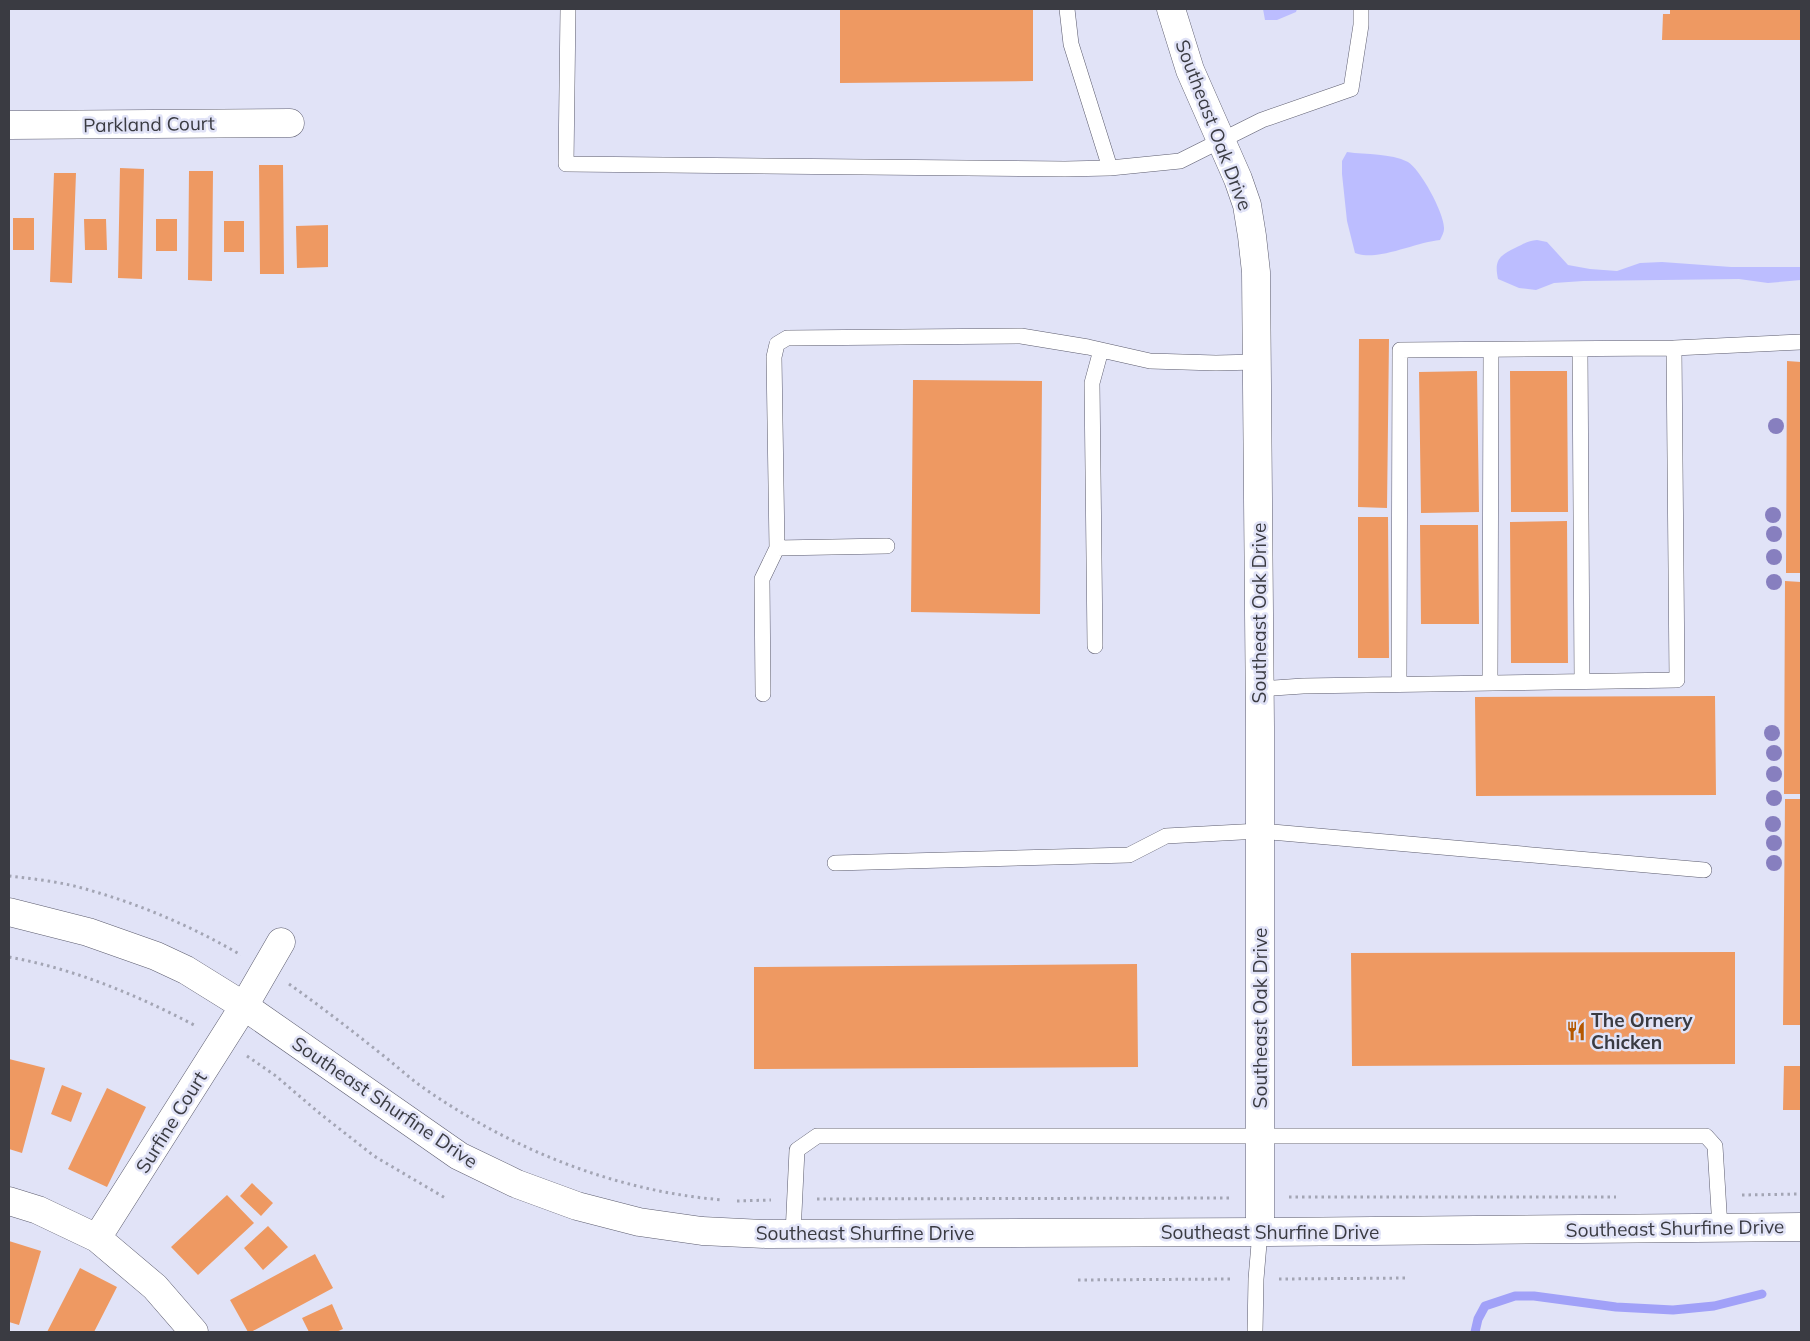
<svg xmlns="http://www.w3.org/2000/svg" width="1810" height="1341" font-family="Mulish,sans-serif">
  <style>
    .green { fill: #bcbdff }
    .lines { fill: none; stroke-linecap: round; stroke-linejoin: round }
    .stream { stroke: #a1a1f8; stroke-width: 9 }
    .building { fill: #ee9962 }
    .lane-casing { stroke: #5c5c6e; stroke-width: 16 }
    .street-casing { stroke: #5c5c6e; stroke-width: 29 }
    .secondary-casing { stroke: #5c5c6e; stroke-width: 29 }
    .path { stroke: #a3a5b4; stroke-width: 3; stroke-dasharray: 2.5 4; stroke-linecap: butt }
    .lane { stroke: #fff; stroke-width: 15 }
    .street { stroke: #fff; stroke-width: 28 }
    .secondary { stroke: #fff; stroke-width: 28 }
    .tree { fill: #877fbf }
    .labels { text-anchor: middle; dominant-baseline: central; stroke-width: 5; stroke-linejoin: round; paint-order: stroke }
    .street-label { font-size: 19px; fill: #3a3b42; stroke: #e1e3f7 }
    .poi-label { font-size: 19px; font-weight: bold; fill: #3a3b42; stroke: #e1e3f7; text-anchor: start }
  </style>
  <rect width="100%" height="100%" fill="#e1e3f7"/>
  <path class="green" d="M1263 9H1297L1296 12 1277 20H1265Z
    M1347 152C1367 155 1390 153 1408 162 1420 169 1445 214 1444 229 1444 232 1442 236 1440 240 1416 242 1377 262 1355 253L1347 221 1342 174V161Z
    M1537 240 1547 242 1568 265 1590 269 1617 271 1640 263 1662 262 1731 267H1801V280L1768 283 1739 279 1583 281 1554 283 1536 290 1519 288 1498 279C1494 260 1499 256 1515 248 1523 244 1528 241 1537 240Z"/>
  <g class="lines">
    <path class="stream" d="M1475 1332 1478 1319 1485 1306 1515 1296H1534L1616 1307 1673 1310 1714 1306 1762 1294"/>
  </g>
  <path class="building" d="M840 9H1033V81L840 83Z
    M1670 9H1801V40H1662L1663 14H1670Z
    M259 165H283L284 274H260Z
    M120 168 144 169 142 279 118 278Z
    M189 171H213L212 281 188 280Z
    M54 173H76L72 283 50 282Z
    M13 218H34V250H13Z
    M84 219H106L107 250H85Z
    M156 219H177V251H156Z
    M224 221H244V252H224Z
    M328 225V267L297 268 296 226Z
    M1359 339H1389L1387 508 1358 507Z
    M1787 361 1801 362V573H1786Z
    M1477 371 1479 512 1421 513 1419 372Z
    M1510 371H1567L1568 512H1511Z
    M913 380 1042 381 1040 614 911 612Z
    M1358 517H1388L1389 658H1358Z
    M1567 521 1568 663H1511L1510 522Z
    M1420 525H1478L1479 624H1421Z
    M1785 581 1801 582V794H1784Z
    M1715 696 1716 795 1476 796 1475 697Z
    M1785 799H1801V1025H1783Z
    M1735 952V1064L1352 1066 1351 953Z
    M1137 964 1138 1067 754 1069V967Z
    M9 1059 45 1068 22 1153 9 1149Z
    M1784 1066H1801V1110H1783Z
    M62 1085 82 1093 71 1122 51 1114Z
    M107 1088 146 1107 107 1187 68 1169Z
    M252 1183 273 1203 261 1216 240 1196Z
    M227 1195 254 1223 198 1275 171 1247Z
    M268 1226 288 1247 263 1270 244 1248Z
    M9 1241 41 1251 19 1325 9 1322Z
    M315 1254 333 1288 251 1332H248L230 1300Z
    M80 1268 117 1287 94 1332H47Z
    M332 1304 343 1329 336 1332H309L302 1318Z"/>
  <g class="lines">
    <defs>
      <path id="lane" d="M568 9 566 164 1065 169 1110 168
        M1067 9 1071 44 1110 168 1180 161 1262 120 1351 89 1361 25V9
        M1580 349 1582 681
        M777 548 887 546
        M1095 646 1092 383 1101 350
        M1490 683 1491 350
        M1399 684 1400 350 1674 348
        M1260 689 1303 686 1677 680 1674 348 1801 342
        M763 694 762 579 777 548 774 357 777 344 787 338 1021 336 1088 347 1150 361 1216 363 1257 362
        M835 863 1129 855 1166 836 1260 831 1704 870
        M793 1234 797 1150 817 1136H1706L1715 1146 1720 1228
        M1255 1332 1256 1279 1260 1232"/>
      <path id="street" d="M1171 9 1190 70 1238 179 1247 205 1252 236 1256 272 1260 726V1232
        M9 125 290 123
        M9 1201 38 1210 97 1238 155 1287 194 1332
        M97 1238 244 1006 281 942"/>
      <path id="secondary" d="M9 912 88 932 156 956 186 970 244 1006 459 1156 517 1184 577 1206 639 1222 702 1231 766 1234 1260 1232 1801 1227"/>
    </defs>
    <use href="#lane" class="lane-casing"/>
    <use href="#street" class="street-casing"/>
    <use href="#secondary" class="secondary-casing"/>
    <path class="path" d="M9 876C35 879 63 882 89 890 142 905 193 927 241 955
      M9 957C75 969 137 995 196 1026
      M289 984C320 1006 350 1029 380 1053 393 1063 405 1074 418 1084 508 1148 613 1191 723 1200
      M247 1056 276 1076 318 1112 374 1156 447 1199
      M1742 1195 1801 1194
      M1289 1197H1616
      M817 1199 1231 1198
      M737 1201 771 1200
      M1279 1279 1409 1278
      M1078 1280 1232 1279"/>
    <use href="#lane" class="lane"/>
    <use href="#street" class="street"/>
    <use href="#secondary" class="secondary"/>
  </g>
  <g class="tree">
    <circle cx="1776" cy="426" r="8"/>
    <circle cx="1773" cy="515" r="8"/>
    <circle cx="1774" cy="534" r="8"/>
    <circle cx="1774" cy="557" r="8"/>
    <circle cx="1774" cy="582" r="8"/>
    <circle cx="1772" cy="733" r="8"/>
    <circle cx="1774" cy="753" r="8"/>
    <circle cx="1774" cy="774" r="8"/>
    <circle cx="1774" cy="798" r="8"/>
    <circle cx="1773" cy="824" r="8"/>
    <circle cx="1774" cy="843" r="8"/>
    <circle cx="1774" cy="863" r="8"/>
  </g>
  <defs>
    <symbol id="restaurant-bare" viewBox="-9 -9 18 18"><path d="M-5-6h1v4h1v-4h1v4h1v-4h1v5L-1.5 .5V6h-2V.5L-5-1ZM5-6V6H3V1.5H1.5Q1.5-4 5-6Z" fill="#b55801" stroke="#e1e3f7" stroke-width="2.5" paint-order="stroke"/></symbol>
  </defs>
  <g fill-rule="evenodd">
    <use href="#restaurant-bare" x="1562" y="1017" width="28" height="28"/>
  </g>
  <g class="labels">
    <g class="street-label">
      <text transform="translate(149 124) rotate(-1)">Parkland Court</text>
      <text transform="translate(1214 125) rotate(69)">Southeast Oak Drive</text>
      <text transform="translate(1259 613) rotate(-90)">Southeast Oak Drive</text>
      <text transform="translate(1260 1018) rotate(-90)">Southeast Oak Drive</text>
      <text transform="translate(385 1102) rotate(34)">Southeast Shurfine Drive</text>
      <text transform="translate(171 1122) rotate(-58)">Surfine Court</text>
      <text transform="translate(1675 1228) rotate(-1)">Southeast Shurfine Drive</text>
      <text x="1270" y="1232">Southeast Shurfine Drive</text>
      <text x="865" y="1233">Southeast Shurfine Drive</text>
    </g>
    <g class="poi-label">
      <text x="1591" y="1020">The Ornery<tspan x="1591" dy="22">Chicken</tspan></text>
    </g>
  </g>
  <rect width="1810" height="1341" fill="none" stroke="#3a3b42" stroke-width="20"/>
</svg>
